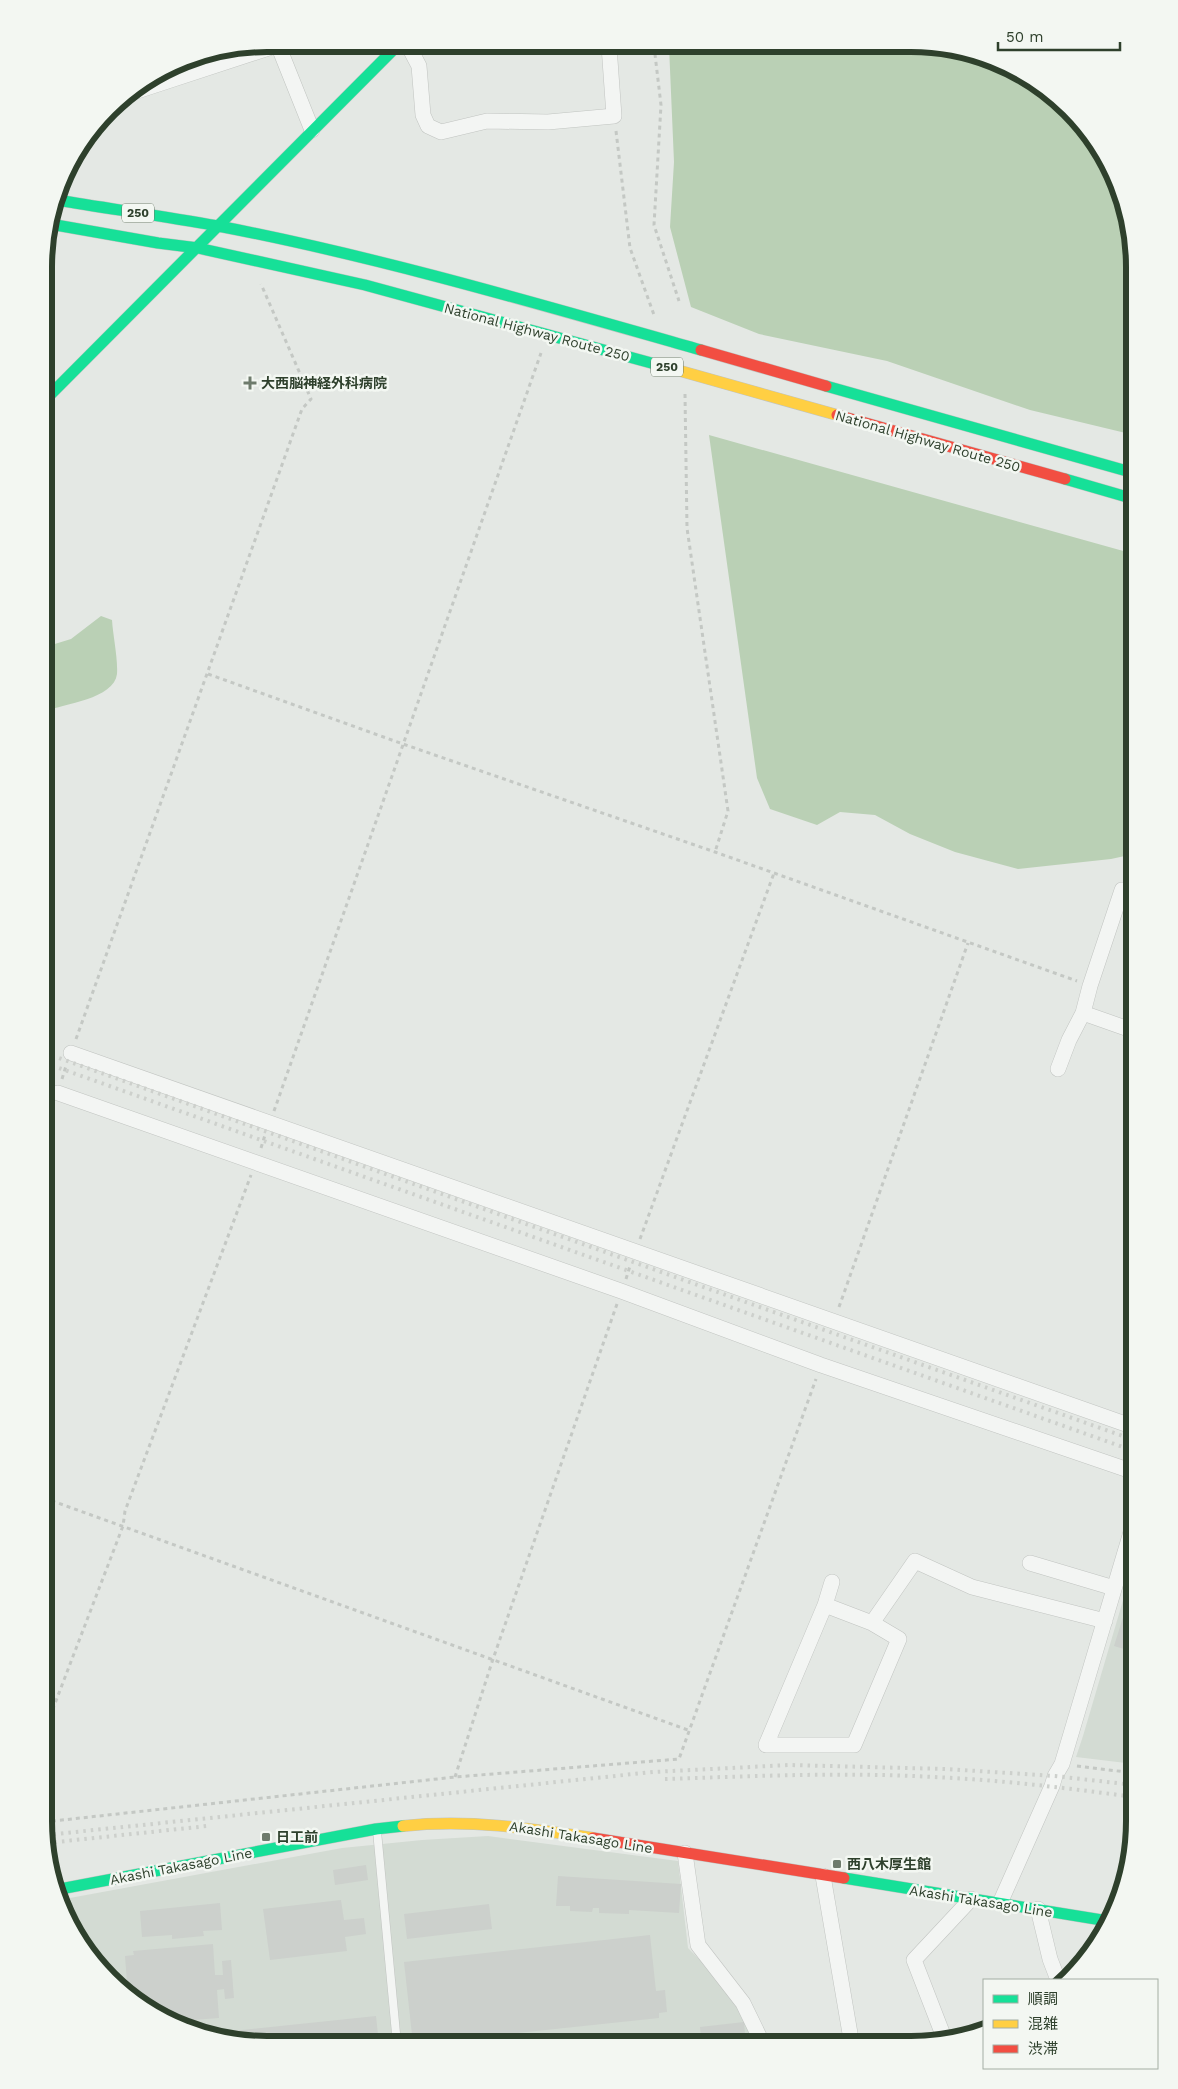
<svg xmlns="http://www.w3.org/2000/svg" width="1178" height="2089" font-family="'Work Sans','Noto Sans JP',sans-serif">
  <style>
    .built { fill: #d3dbd3 }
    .water { fill: #bad0b5 }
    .building { fill: #ccd0cc }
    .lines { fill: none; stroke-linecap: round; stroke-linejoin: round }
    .lane-casing { stroke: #c1c4c1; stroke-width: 9 }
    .street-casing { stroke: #c1c4c1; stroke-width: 16 }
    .fast-casing { stroke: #c1c4c1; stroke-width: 12 }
    .slow-casing { stroke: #c1c4c1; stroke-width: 12 }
    .jam-casing { stroke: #c1c4c1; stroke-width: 12 }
    .path { stroke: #c4c8c4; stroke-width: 3; stroke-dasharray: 4 4; stroke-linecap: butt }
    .lane { stroke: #f3f5f3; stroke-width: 8 }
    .street { stroke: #f3f5f3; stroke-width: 15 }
    .fast { stroke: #16e098; stroke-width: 11 }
    .slow { stroke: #ffcf43; stroke-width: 11 }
    .jam { stroke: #f24e42; stroke-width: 11 }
    .rail { stroke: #cdd0cc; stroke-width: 4; stroke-dasharray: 2.5 5; stroke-linecap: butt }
    .poi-dot { fill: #6e7b6c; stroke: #f3f7f2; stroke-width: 2 }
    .labels { text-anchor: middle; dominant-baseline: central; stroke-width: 5; stroke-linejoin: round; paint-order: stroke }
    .shield { fill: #f3f7f2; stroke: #697767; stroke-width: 1 }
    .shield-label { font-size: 12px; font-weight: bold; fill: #2e402c }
    .street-label { font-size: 14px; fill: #2e402c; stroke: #f3f7f2 }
    .poi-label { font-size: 14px; font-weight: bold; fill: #2e402c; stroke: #f3f7f2; text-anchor: start }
    .rim { fill: none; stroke: #2e402c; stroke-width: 6 }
  </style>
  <rect width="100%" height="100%" fill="#e4e8e4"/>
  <path class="built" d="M1134 1563V1764L1076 1757 1083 1736Z
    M488 1836 678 1861 688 1948 715 1975 740 2008 750 2028 753 2045 238 2043 169 2022 120 1990 82 1946 59 1900 342 1848 422 1840Z"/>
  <path class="water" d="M669 46 954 48 1009 67 1058 99 1096 143 1122 195 1134 267V435L1030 410 887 361 759 334 691 307 670 227 674 162Z
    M709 435 1134 554V854L1111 859 1018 869 955 852 910 834 875 815 840 812 817 825 770 809 757 778Z
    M101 616 112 620C113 636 118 658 117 674 114 699 64 704 45 711V647L71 639Z"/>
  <path class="building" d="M1134 1582V1652L1114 1646Z
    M366 1865 368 1880 335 1885 333 1870Z
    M558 1876 681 1884 679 1913 629 1910V1914L599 1913V1908H593L592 1912 570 1911V1906H556Z
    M341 1900 344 1920 364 1918 366 1934 345 1937 347 1951 270 1960 263 1909Z
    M220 1903 222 1930 203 1931 204 1936 172 1939V1935L142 1937 140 1911Z
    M489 1904 492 1929 407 1939 404 1914Z
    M650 1935 656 1991 665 1990 667 2012 659 2013V2018L413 2044 404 1962Z
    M213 1944 215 1975H223L222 1961 231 1960 234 1998 225 1999 224 1989 217 1990 219 2018 168 2022 128 1995 125 1956 134 1955 133 1951Z
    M376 2016 379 2044 233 2042 232 2031Z
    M744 2022 746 2045H702L700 2027Z"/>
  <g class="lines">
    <defs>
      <path id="lane" d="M377 1831 397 2044"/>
      <path id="street" d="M408 45 419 66 423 115 428 126 441 132 487 121 548 122 614 116 609 46
        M128 94 278 45 312 130
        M1134 1031 1083 1013 1090 986 1122 890H1134
        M71 1053 1134 1427
        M1058 1069 1069 1040 1083 1013
        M58 1093 621 1291 821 1365 1134 1472
        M1030 1563 1114 1588
        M825 1605 872 1623 899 1639 854 1745H766L825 1605 832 1582
        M872 1623 915 1561 972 1587 1105 1621
        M685 1853 698 1945 743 2003 759 2036 761 2045
        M823 1876 852 2045
        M1000 1903 1052 1786 1055 1776 1062 1764 1134 1522
        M1038 1909 1050 1959 1058 1980
        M945 2040 914 1960 971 1899"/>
      <path id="fast" d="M57 200C110 209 164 216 218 226 380 257 542 305 701 350
        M50 224 158 243 198 248 365 285 677 370
        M826 386 1134 473
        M45 400 398 45
        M1065 479 1134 499
        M844 1878 1108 1921
        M55 1890 376 1829 403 1826"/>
      <path id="slow" d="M677 370 837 415
        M403 1826C468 1819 529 1828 593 1838"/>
      <path id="jam" d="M701 350 826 386
        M837 415 1065 479
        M593 1838 844 1878"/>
    </defs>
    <use href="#lane" class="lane-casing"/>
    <use href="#street" class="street-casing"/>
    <use href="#fast" class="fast-casing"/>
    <use href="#slow" class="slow-casing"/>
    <use href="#jam" class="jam-casing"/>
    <path class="path" d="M654 46 661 105 654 225 679 301
      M616 131 630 248 654 315
      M685 394 687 528 728 811 715 852
      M208 674 403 744 715 852 1077 981
      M76 1039 302 409 311 399 261 284
      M62 1079 66 1066
      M274 1111 541 353
      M45 1131 53 1107
      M261 1148 265 1135
      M640 1239 774 873
      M626 1279 630 1266
      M839 1307 968 943
      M44 1498 688 1730
      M44 1732 123 1526 125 1511 251 1175
      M1077 1766 1134 1773
      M455 1777 493 1659 617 1304
      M44 1822 455 1777 679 1759 816 1379"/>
    <use href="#lane" class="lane"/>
    <use href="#street" class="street"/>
    <use href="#fast" class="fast"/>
    <use href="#slow" class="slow"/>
    <use href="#jam" class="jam"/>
    <path class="rail" d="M45 1053 1134 1440
      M45 1063 1134 1451
      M665 1779C755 1776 844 1772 934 1777 1001 1780 1067 1788 1134 1797
      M46 1835 653 1772 789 1765 946 1769 1055 1776 1134 1785
      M47 1843 207 1826"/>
  </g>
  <g class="poi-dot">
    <path d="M247.5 375.5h5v5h5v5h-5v5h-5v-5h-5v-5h5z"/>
    <rect x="261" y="1832" width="10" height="10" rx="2.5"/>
    <rect x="832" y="1859" width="10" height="10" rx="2.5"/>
  </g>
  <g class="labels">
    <g class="shield">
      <rect x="122" y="203.5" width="32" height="19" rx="4"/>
      <rect x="651" y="357.5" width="32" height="19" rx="4"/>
    </g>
    <g class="shield-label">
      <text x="138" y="213">250</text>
      <text x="667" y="367">250</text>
    </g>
    <g class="street-label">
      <text transform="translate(537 332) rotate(15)">National Highway Route 250</text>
      <text transform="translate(928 441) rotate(16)">National Highway Route 250</text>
      <text transform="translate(581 1837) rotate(9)">Akashi Takasago Line</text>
      <text transform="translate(181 1866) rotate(-11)">Akashi Takasago Line</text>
      <text transform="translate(981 1901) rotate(9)">Akashi Takasago Line</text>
    </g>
    <g class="poi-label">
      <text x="261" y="383">大西脳神経外科病院</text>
      <text x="276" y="1837">日工前</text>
      <text x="847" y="1864">西八木厚生館</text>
    </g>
  </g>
  <path d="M0 0H1178V2089H0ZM267 52H911A215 215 0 0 1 1126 267V1821A215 215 0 0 1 911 2036H267A215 215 0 0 1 52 1821V267A215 215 0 0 1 267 52Z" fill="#f3f7f2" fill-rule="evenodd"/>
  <path class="rim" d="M267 52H911A215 215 0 0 1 1126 267V1821A215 215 0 0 1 911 2036H267A215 215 0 0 1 52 1821V267A215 215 0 0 1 267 52Z"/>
  <rect x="983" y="1979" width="175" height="90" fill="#f3f7f2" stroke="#a4aea3"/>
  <rect x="993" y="1995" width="25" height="8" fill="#16e098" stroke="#a4aea3"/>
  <text x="1028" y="2004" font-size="15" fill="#2e402c">順調</text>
  <rect x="993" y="2020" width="25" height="8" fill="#ffcf43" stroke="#a4aea3"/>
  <text x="1028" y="2029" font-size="15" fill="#2e402c">混雑</text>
  <rect x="993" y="2045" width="25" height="8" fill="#f24e42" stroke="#a4aea3"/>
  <text x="1028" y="2054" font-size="15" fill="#2e402c">渋滞</text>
  <path d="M998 42v8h122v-8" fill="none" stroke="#2e402c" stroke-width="2.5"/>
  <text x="1006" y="42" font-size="15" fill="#2e402c" stroke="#f3f7f2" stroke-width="4" paint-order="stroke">50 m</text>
</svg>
